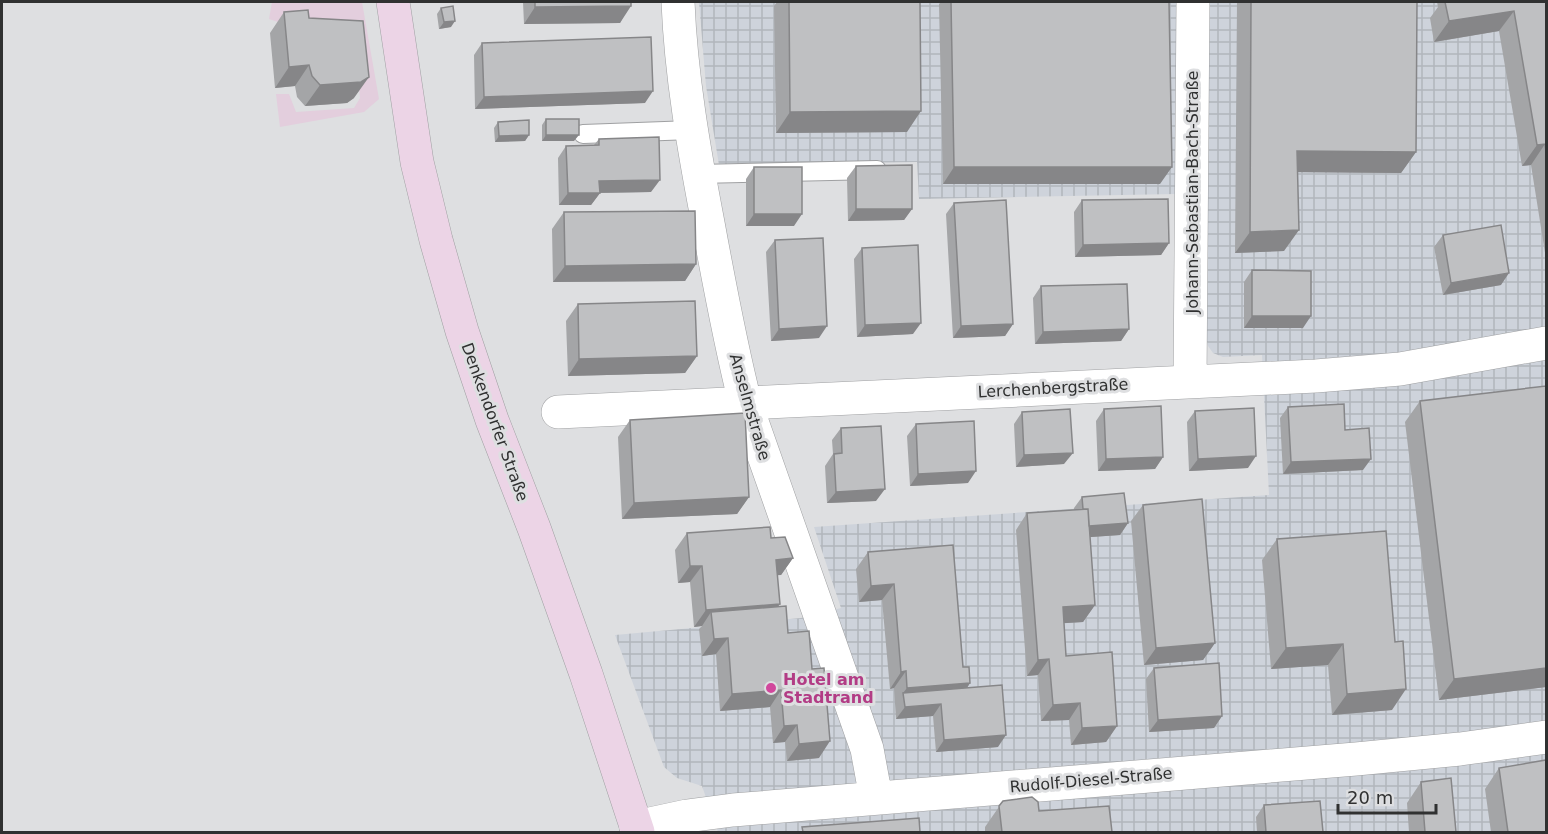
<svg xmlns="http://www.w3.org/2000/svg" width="1548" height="834" font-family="'DejaVu Sans',sans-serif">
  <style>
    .commercial { fill: #e3cedd }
    .industrial { fill: url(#industrial-grid) }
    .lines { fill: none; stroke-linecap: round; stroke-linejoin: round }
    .service-casing { stroke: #9fa0a2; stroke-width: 20 }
    .minor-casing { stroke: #9fa0a2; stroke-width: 34 }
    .secondary-casing { stroke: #9fa0a2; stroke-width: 34 }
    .service { stroke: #fff; stroke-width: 18 }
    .minor { stroke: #fff; stroke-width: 33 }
    .secondary { stroke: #ecd4e6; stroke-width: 33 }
    .wall { fill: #a4a5a7 }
    .shaded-wall { fill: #868688 }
    .building { fill: #bfc0c2; stroke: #868688; stroke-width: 1.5 }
    .hotel-dot { fill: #d1479c; stroke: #dedfe1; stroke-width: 2 }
    .labels { text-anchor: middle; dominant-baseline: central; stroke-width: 6; stroke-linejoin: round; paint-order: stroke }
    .street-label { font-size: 16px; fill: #303131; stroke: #dedfe1 }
    .hotel-label { font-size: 16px; font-weight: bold; fill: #b23c85; stroke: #dedfe1; text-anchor: start }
  </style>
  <defs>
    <pattern id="industrial-grid" width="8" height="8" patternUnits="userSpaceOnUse" patternTransform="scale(1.5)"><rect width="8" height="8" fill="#ced3db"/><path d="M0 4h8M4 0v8" fill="none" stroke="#b1b6bc"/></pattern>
  </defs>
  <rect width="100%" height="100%" fill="#dedfe1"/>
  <path class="commercial" d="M272 2H362L379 99 364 112 280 127 276 94H289L296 112 354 108 360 98 354 33 302 30 269 19Z"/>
  <path class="industrial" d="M699 2H1546V832H718L702 786 677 778 664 767 615 635 801 618 841 608 814 527 1269 495 1262 355 1223 357 1213 353 1208 346 1176 194 919 199 917 162 719 165 706 86Z"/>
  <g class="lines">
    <defs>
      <path id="service" d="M583 134 692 130
        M698 174 877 170"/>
      <path id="minor" d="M678 2C681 76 694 150 708 223 719 283 730 343 745 402L867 749 876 798
        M1190 382 1193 2
        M558 412 1316 376 1400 369 1546 343
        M636 827 687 816 733 810 1356 759 1460 749 1546 737"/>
      <path id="secondary" d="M393 2 417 162 436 240 462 331 492 420 534 528 586 674 638 832"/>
    </defs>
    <use href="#service" class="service-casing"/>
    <use href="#minor" class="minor-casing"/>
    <use href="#secondary" class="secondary-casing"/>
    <use href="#service" class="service"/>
    <use href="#minor" class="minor"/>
    <use href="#secondary" class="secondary"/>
  </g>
  <path class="wall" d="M523 2H631L620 23 524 24Z
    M777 2H920L907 132 776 133 774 6Z
    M941 2H1169L1160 184H943L939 4Z
    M1237 2H1417L1416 152 1401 173 1298 172 1284 251 1235 253Z
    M1437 2H1546V259L1531 165 1522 166 1499 31 1434 42 1430 18 1438 7Z
    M441 8 451 27 439 29 437 14Z
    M284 12 309 18 354 98 347 103 305 106 297 97 295 86 275 88 270 33Z
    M482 43 645 103 475 109 474 55Z
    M546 119 574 141H542V125Z
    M498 122 529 135 525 141 495 142 494 128Z
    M599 139 651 192 600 193 591 205H559L558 158 566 146 594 145Z
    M856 166 912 209 904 220 848 221 847 178Z
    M754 167 794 226H746V179Z
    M1082 200 1169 243 1161 255 1075 257 1074 212Z
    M954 203 1013 324 1005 336 953 338 946 214Z
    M564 212 696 264 685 281 553 282 552 229Z
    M1443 235 1501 285 1443 295 1434 247Z
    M775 240 819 338 771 341 766 252Z
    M862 248 913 334 857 337 854 259Z
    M1252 270 1303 328H1244V282Z
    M1041 286 1129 329 1121 341 1035 344 1033 298Z
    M578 304 697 356 685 373 568 376 566 321Z
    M1420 401 1546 687 1439 700 1405 422Z
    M1288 407 1363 470 1283 474 1280 418Z
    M1104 409 1163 457 1155 469 1098 471 1096 421Z
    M1195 411 1248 468 1189 471 1187 422Z
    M1022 412 1064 464 1016 467 1014 424Z
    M630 420 749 497 737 514 622 519 618 437Z
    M916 424 968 483 910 486 907 436Z
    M841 428 876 501 827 503 825 466 833 454 832 440Z
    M1082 497 1128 523 1120 535 1090 537 1095 605 1083 622 1064 623 1066 656 1117 726 1106 742 1071 745 1069 720 1041 721 1038 675 1027 676 1016 530 1027 513 1074 510V508Z
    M1143 505 1215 643 1203 660 1144 665 1131 521Z
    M687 533 771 538 793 558 781 575H777V607L788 633 819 758 787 761 785 742 773 743 770 707 720 711 716 654 702 656 699 629 702 626 694 627 690 582 678 583 675 550Z
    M1277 539 1392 710 1332 715 1328 665 1271 669 1262 560Z
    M868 552 963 667 970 683 967 688 998 747 936 752 933 716 896 719 894 688 890 689 882 600 859 602 856 569Z
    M1154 668 1222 716 1214 728 1149 732 1146 679Z
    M1499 768 1546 832H1491L1485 789Z
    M1421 782 1456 832H1409L1407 803Z
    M1003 801 1039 811 1112 832H985V827Z
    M1264 805 1323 832H1257L1256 817Z"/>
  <path class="shaded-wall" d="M631 6 620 23 524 24 535 7Z
    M1514 11 1499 31 1434 42 1449 21Z
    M455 21 451 27 439 29 444 22Z
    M309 65 295 86 275 88 289 67Z
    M369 77 354 98 347 103 305 106 320 85Z
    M653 91 645 103 475 109 484 97Z
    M921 111 907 132 776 133 790 112Z
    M529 135 525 141 495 142 499 136Z
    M546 135H579L574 141H542Z
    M1545 144 1531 165 1522 166 1537 145Z
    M1297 151 1416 152 1401 173 1283 172Z
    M954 167H1172L1160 184H943Z
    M660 180 651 192 591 193 599 181Z
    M568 193H600L591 205H559Z
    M856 209H912L904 220 848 221Z
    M754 214H802L794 226H746Z
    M1299 230 1284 251 1235 253 1250 232Z
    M1169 243 1161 255 1075 257 1083 245Z
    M696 264 685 281 553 282 565 266Z
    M1509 273 1501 285 1443 295 1451 283Z
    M1252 316H1311L1303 328H1244Z
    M921 323 913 334 857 337 865 325Z
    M1013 324 1005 336 953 338 961 326Z
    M827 326 819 338 771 341 779 329Z
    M1129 329 1121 341 1035 344 1043 332Z
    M697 356 685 373 568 376 579 359Z
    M1073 453 1064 464 1016 467 1024 455Z
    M1256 456 1248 468 1189 471 1198 459Z
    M1163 457 1155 469 1098 471 1106 459Z
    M1371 459 1363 470 1283 474 1291 462Z
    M976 471 968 483 910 486 918 474Z
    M885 489 876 501 827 503 836 492Z
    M749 497 737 514 622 519 634 503Z
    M1128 523 1120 535 1077 538 1085 526Z
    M793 558 781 575 764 576 776 560Z
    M690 566H702L690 582 678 583Z
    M894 584 882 600 859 602 871 586Z
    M780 604 768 621 711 612 702 626 694 627 706 610Z
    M1095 605 1083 622 1051 624 1063 607Z
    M728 638 716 654 702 656 714 639Z
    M1215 643 1203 660 1144 665 1156 648Z
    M1343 644 1328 665 1271 669 1286 648Z
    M1049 659 1038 675 1027 676 1038 660Z
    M1546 668V687L1439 700 1454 679Z
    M906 671 894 688 890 689 901 672Z
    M970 683 959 700 903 693 907 688Z
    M1406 689 1392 710 1332 715 1347 694Z
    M781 690 770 707 720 711 732 694Z
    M1080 703 1069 720 1041 721 1053 705Z
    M941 704 933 716 896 719 905 707Z
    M1222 716 1214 728 1149 732 1158 720Z
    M797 725 785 742 773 743 784 726Z
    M1117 726 1106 742 1071 745 1082 728Z
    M1006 735 998 747 936 752 944 740Z
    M830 741 819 758 787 761 799 744Z"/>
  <path class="building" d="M535 2H631V6L535 7Z
    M789 2H920L921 111 790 112Z
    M951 2H1169L1172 167H954Z
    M1251 2H1417L1416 152 1297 151 1299 230 1250 232Z
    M1445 2H1546V151L1545 144 1537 145 1514 11 1449 21Z
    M453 6 455 21 444 22 441 8Z
    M308 10 309 18 363 21 369 77 361 82 320 85 312 76 309 65 289 67 284 12Z
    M651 37 653 91 484 97 482 43Z
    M546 119H579V135H546Z
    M529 120V135L499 136 498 122Z
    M659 137 660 180 599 181 600 193H568L566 146 599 145V139Z
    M912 165V209H856V166Z
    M754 167H802V214H754Z
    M1168 199 1169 243 1083 245 1082 200Z
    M1006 200 1013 324 961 326 954 203Z
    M695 211 696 264 565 266 564 212Z
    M1501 225 1509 273 1451 283 1443 235Z
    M823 238 827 326 779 329 775 240Z
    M918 245 921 323 865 325 862 248Z
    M1252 270 1311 271V316H1252Z
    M1127 284 1129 329 1043 332 1041 286Z
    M695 301 697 356 579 359 578 304Z
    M1546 386V668L1454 679 1420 401Z
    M1344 404 1345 430 1369 428 1371 459 1291 462 1288 407Z
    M1161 406 1163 457 1106 459 1104 409Z
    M1254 408 1256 456 1198 459 1195 411Z
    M1070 409 1073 453 1024 455 1022 412Z
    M745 413 749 497 634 503 630 420Z
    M974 421 976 471 918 474 916 424Z
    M881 426 885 489 836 492 834 454 842 453 841 428Z
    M1124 493 1128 523 1089 526 1088 509H1083L1082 497Z
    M1202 499 1215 643 1156 648 1143 505Z
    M1088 509 1095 605 1063 607 1066 656 1112 652 1117 726 1082 728 1080 703 1053 705 1049 659 1038 660 1027 513Z
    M770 527 771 538 785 537 793 558 776 560 780 604 706 610 702 566H690L687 533Z
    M1386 531 1395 642 1403 641 1406 689 1347 694 1343 644 1286 648 1277 539Z
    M953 545 963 667H969L970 683 907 688 906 671 901 672 894 584 871 586 868 552Z
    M786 606 788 633 809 631 812 669 824 668 830 741 799 744 797 725 784 726 781 690 732 694 728 638 714 639 711 612Z
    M1219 663 1222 716 1158 720 1154 668Z
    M1002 685 1006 735 944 740 941 704 905 707 903 693Z
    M1546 760V832H1508L1499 768Z
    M1451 778 1456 832H1425L1421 782Z
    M1032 797 1038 802 1039 811 1109 806 1112 832H1002L999 806 1003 801Z
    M1320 801 1323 832H1266L1264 805Z
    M919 818 920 832H803L802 827Z"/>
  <circle class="hotel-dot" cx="771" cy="688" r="6"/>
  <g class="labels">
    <g class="street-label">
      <text transform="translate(1192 192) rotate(-90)">Johann-Sebastian-Bach-Straße</text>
      <text transform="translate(1053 388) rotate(-3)">Lerchenbergstraße</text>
      <text transform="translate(750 407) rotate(74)">Anselmstraße</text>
      <text transform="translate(495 422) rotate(70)">Denkendorfer Straße</text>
      <text transform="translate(1091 780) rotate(-5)">Rudolf-Diesel-Straße</text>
    </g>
    <g class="hotel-label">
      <text x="783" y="679">Hotel am<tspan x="783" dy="18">Stadtrand</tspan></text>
    </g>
  </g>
  <rect width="1548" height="834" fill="none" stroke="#303131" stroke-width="6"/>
  <path d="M1338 804v9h98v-9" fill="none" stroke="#303131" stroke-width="3"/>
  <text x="1347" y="804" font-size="18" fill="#303131" stroke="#dedfe1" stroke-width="4.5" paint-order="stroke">20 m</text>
</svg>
